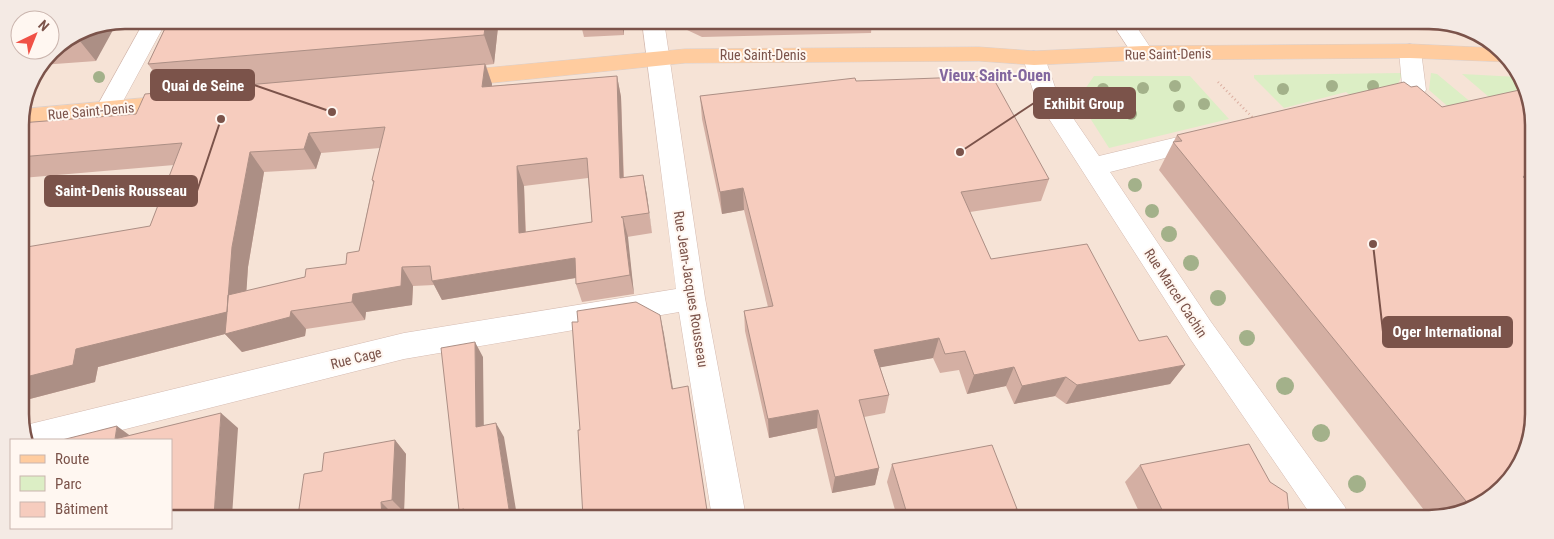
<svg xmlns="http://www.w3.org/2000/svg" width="1554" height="539" font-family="'Roboto Condensed',sans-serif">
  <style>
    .residential { fill: #f6e3d6 }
    .green { fill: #dceec5 }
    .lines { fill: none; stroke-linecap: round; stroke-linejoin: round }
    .minor-casing { stroke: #d4bab0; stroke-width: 1 }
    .major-casing { stroke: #dacfcc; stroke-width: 1 }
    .path { stroke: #dbaea0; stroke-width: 2.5; stroke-dasharray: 1 3; stroke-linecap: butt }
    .minor { fill: #fff; fill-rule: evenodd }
    .major { fill: #ffcc9f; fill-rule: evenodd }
    .tree { fill: #a3b18a }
    .wall { fill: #d4afa3; fill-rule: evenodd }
    .shaded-wall { fill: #ac8f85 }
    .building { fill: #f6ccbe; stroke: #ac8f85; fill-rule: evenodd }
    .labels { text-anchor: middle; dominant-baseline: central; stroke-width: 4; stroke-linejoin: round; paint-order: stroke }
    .street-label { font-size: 14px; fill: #7b534a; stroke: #fff7f1 }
    .quarter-label { font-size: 16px; font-weight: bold; fill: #82669e; stroke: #fff7f1 }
    .rim { fill: none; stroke: #7b534a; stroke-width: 2.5 }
    .leader { fill: none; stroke: #7b534a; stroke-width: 2 }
    .callout-dot { fill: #7b534a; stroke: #fff7f1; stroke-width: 2 }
    .callout { fill: #7b534a; stroke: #7b534a; stroke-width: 2 }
    .callout-label { font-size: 15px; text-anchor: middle; font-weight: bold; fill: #fff }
  </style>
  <rect width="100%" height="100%" fill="#fef2e9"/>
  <path class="residential" d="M125 20 1456 24 1508 56 1532 105 1530 441 1436 519 171 516V440H25L22 434 20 118 28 85 51 51 85 28Z"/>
  <path class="green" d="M1403 73 1395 90 1354 98 1346 92 1284 108 1254 78V75Z
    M1431 73 1437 74 1491 119 1468 124 1429 90Z
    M1462 74 1518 77 1532 105 1510 115Z
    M1094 76H1190L1229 119 1109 148 1078 99Z"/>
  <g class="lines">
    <defs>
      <path id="minor" d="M145 20H167L115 116 107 118 99 116 95 110Z
        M642 21H664L705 298 746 517H712L679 312 404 359 82 440H25L22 434V427L26 425 404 333 676 289Z
        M1112 23H1134L1154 53 1151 58 1143 60 1135 58Z
        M1410 44 1418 46 1421 51 1426 90 1422 95 1380 106 1372 104 1368 98 1372 92 1402 85 1399 51 1402 46Z
        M1034 51 1042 53 1045 58 1058 96 1099 156 1207 130 1216 133 1219 139 1216 145 1110 172 1211 322 1345 507 1350 519 1313 518 1191 340 1035 97 1023 58 1026 53Z"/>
      <path id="major" d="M1410 44 1496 48 1508 56 1511 62 1410 58 1143 60 1034 65 979 61 685 63 453 87 445 84 442 79 445 74 453 71 685 49 979 47 1034 51 1143 46Z
        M176 95 184 97 188 103 184 109 176 111 20 125 22 109Z"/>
    </defs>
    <use href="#minor" class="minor-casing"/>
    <use href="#major" class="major-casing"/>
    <path class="path" d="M1218 82 1255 120"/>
    <use href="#minor" class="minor"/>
    <use href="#major" class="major"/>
  </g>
  <g class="tree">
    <circle cx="99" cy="77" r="6"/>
    <circle cx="1175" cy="86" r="6"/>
    <circle cx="1332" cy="86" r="6"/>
    <circle cx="1373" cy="86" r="6"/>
    <circle cx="1143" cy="88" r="6"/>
    <circle cx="1103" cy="89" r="6"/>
    <circle cx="1283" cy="89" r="6"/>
    <circle cx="1204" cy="104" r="6"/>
    <circle cx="1179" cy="106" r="6"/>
    <circle cx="1131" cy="114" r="6"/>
    <circle cx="1135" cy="185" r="7"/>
    <circle cx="1152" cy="211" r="7"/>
    <circle cx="1169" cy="234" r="8"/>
    <circle cx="1191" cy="263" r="8"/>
    <circle cx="1218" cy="298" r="8"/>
    <circle cx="1247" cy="338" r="8"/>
    <circle cx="1285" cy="386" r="9"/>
    <circle cx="1321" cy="433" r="9"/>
    <circle cx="1357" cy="484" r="9"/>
  </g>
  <path class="wall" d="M169 20 496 21 498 27 494 64 486 65 492 84V86L617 76 621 97 624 178 643 175 652 233 627 237 634 294 582 302 576 284V278L442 300 434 285 413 286 412 305 366 312 365 320 306 329 305 336 242 352 225 334 98 367 95 382 22 401 150 226 174 165 22 178 21 183 20 123 136 114 168 92 148 64ZM380 148 372 180 373 183 359 251 346 264 305 277 246 291 248 267 264 172 316 169 321 153ZM588 178 592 222 526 232 524 186Z
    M580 21H624V35L584 37Z
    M682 22H872L871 33 702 37 685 29Z
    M1151 23H1325L1322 28 1152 24Z
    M1409 24H1456L1469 32 1417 30Z
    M85 28 96 61 41 65 51 51Z
    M856 81 1049 179 1041 201 970 212 991 259 1139 341 1185 365 1170 384 1066 404 1055 396 1014 404 1006 386 967 394 959 370 940 373 933 358 880 367 889 395 885 413 864 417 879 468 875 485 832 493 817 428 769 438 745 331 744 311 768 307 744 210 722 214 702 119 700 96Z
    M1177 135 1523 177 1493 497 1436 519H1431L1159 170Z
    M395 440 406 454 404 512 393 514 322 471Z
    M892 464 1017 509 1012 518 897 517 887 482Z
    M1140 465 1289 513 1292 518H1142L1125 482Z"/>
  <path class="shaded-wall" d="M118 21 96 61 75 35 85 28Z
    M486 21H496L498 27 494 64 484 35Z
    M621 21H624V35Z
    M485 64 492 84 490 107 482 87Z
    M617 76 621 97 624 198 620 178Z
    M309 133 321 153 316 169 304 149Z
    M250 152 264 172 248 267 244 329 291 311 306 329 305 336 242 352 225 334 98 367 95 382 22 401V378L76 349 232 247Z
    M517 166 524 186 526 252 519 233Z
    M643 175 647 195 652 233 649 213Z
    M743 188 744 210 722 214 720 192Z
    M623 218 628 237 634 294 630 275Z
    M575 258 581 277 442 300 432 281Z
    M402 267 413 286 412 305 366 312 365 320 352 302 353 294Z
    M660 315 664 334 676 407 672 389Z
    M939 338 933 358 871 369 874 350Z
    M475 342 483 357 484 441 476 427Z
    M1185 365 1170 384 1066 404 1077 385Z
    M1014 367 1006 386 967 394 974 375Z
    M1066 377 1055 396 1014 404 1022 386Z
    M818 410 817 428 769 438 768 419Z
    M221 413 238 428 232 516H214Z
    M496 423 504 437 517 516H510Z
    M117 426 136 440 115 439Z
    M395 440 406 454 404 512 392 500Z
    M879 468 875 485 832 493 835 477Z
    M381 502 393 514 394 516H382Z
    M464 509V516L459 510Z"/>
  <path class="building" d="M169 20 486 21 484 35 148 64Z
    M485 64 482 87 617 76 620 178 643 175 649 213 621 217 623 218 630 275 576 284 575 258 432 281 430 266 402 267 401 286 353 294 352 302 291 311 290 317 225 334 227 312 76 349 73 365 22 378 21 248 150 226 182 143 20 157V123L136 114 145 94ZM385 127 372 180 374 181 359 251 347 253 346 264 306 269 305 277 228 295 227 312 232 247 250 152 304 149 309 133ZM587 158 592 222 519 233 517 166Z
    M992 76 1049 179 961 192 991 259 1087 244 1139 341 1167 336 1185 365 1077 385 1066 377 1022 386 1014 367 974 375 965 351 945 354 939 338 874 350 889 395 859 400 879 468 835 477 818 410 768 419 744 311 773 306 743 188 720 192 700 96 855 78 856 81Z
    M1404 82 1411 87 1417 86 1442 107 1524 89 1532 105V167L1523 177 1532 184 1530 441 1493 497 1470 506 1173 142 1182 141 1177 135Z
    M636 302 660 315 672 389 688 386 708 517H583L578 430H580L572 322H578L577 311Z
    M475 342 476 427 496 423 510 516H464V509L459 510 441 348Z
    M221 413 214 516H171V440H62L117 426 115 439Z
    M395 440 392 500 381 502 382 516H298L304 474 322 471 324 453Z
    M1249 444 1270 482 1287 493 1289 513 1292 518H1166L1140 465Z
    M992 445 1017 509 999 513 1001 518 908 517 892 464Z"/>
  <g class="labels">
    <g class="street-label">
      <text transform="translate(1168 54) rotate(-1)">Rue Saint-Denis</text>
      <text x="763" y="55">Rue Saint-Denis</text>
      <text transform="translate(91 111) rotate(-5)">Rue Saint-Denis</text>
      <text transform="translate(691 289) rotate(81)">Rue Jean-Jacques Rousseau</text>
      <text transform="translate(1176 293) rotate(57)">Rue Marcel Cachin</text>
      <text transform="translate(356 358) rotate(-14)">Rue Cage</text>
    </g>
    <g class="quarter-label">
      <text x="995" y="75">Vieux Saint-Ouen</text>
    </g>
  </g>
  <path d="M0 0H1554V539H0ZM125 29H1429A96 96 0 0 1 1525 125V414A96 96 0 0 1 1429 510H125A96 96 0 0 1 29 414V125A96 96 0 0 1 125 29Z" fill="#f4eae4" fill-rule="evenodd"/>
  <path class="rim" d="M125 29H1429A96 96 0 0 1 1525 125V414A96 96 0 0 1 1429 510H125A96 96 0 0 1 29 414V125A96 96 0 0 1 125 29Z"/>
  <path class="leader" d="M332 112L254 85M960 152L1034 103M221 119L197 191M1373 244L1383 332"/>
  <g class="callout-dot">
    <circle cx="332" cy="112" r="5"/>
    <circle cx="960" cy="152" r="5"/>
    <circle cx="221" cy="119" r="5"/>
    <circle cx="1373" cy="244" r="5"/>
  </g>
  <g class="callout">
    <rect x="151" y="70" width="103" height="30" rx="5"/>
    <rect x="1034" y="88" width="101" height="30" rx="5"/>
    <rect x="45" y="176" width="152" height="30" rx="5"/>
    <rect x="1383" y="317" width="129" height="30" rx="5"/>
  </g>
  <g class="callout-label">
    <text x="203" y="91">Quai de Seine</text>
    <text x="1084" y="109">Exhibit Group</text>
    <text x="121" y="196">Saint-Denis Rousseau</text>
    <text x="1447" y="337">Oger International</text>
  </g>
  <rect x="10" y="439" width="162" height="90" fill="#fff7f1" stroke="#cab5ae"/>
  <rect x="20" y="455" width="25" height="8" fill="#ffcc9f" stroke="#cab5ae"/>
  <text x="55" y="464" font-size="15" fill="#7b534a">Route</text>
  <rect x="20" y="476" width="25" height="15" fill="#dceec5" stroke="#cab5ae"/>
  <text x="55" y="489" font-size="15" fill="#7b534a">Parc</text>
  <rect x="20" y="502" width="25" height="15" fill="#f6ccbe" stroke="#cab5ae"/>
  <text x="55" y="514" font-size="15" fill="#7b534a">Bâtiment</text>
  <g transform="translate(35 35) rotate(43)"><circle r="24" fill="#fff7f1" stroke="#cab5ae"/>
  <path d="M0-4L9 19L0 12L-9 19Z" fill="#f05146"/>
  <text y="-8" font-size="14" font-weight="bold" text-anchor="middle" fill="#7b534a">N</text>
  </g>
</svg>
